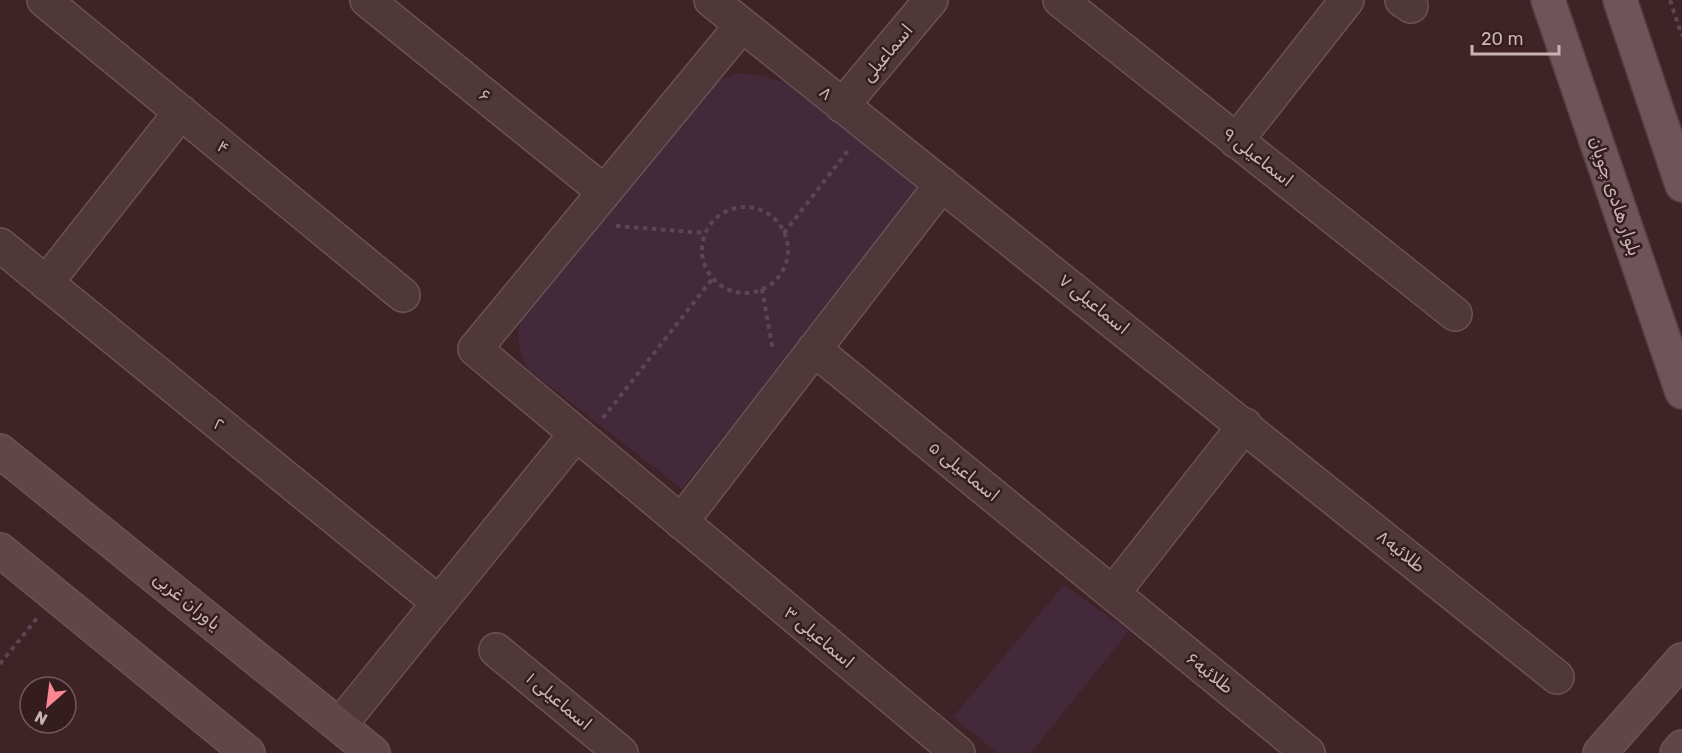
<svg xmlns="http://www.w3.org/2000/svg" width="1682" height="753" font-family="Rubik,'Noto Naskh Arabic',sans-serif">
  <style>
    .green { fill: #44293b }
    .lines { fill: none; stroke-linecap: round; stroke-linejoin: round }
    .minor-casing { stroke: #6a5255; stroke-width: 36 }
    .secondary-casing { stroke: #6a5255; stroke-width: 36 }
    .primary-casing { stroke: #584043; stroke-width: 36 }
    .path { stroke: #5f4554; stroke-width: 4; stroke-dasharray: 4.5 4.5; stroke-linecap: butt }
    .minor { stroke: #4f373a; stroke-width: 33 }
    .secondary { stroke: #624548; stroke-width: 33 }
    .primary { stroke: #6f5559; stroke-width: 33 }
    .labels { text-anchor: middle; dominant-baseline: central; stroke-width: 5; stroke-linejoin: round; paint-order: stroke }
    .street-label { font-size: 18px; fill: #cab3b5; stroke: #341c1f }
  </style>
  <rect width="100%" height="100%" fill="#3f2327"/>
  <path class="green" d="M737 73 758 75 787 83 922 185 682 489 528 369C518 349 515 336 523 315L716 82Z
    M1064 585 1129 631 1031 753H998L953 717Z"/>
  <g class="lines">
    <defs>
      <path id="minor" d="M44 0 403 295
        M367 0 603 191
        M711 0 1557 677
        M1060 0 1455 314
        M1402 0 1411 6
        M742 25 475 349 958 753
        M842 106 931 0
        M1236 141 1347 0
        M0 245 438 602
        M46 283 181 112
        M814 349 1308 753
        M681 522 942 184
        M1113 593 1245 425
        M496 650 621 753
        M340 725 575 435"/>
      <path id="secondary" d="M0 451 373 753
        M0 550 248 753
        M1600 753 1682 660
        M1677 753 1682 747"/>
      <path id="primary" d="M1548 0 1682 392
        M1620 0 1682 185"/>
    </defs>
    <use href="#minor" class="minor-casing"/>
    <use href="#secondary" class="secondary-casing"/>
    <use href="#primary" class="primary-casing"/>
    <path class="path" d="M1670 0 1682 36
      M702 250a43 43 0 1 1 86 0a43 43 0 1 1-86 0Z
      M616 226 705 233
      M784 233 850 148
      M762 289 773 351
      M603 418 713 278
      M0 664 37 618"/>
    <use href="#minor" class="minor"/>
    <use href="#secondary" class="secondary"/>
    <use href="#primary" class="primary"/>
  </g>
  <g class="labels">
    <g class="street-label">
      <text transform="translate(887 53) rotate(-50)">اسماعیلی</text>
      <text transform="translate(826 93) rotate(39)">۸</text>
      <text transform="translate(485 95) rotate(39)">۶</text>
      <text transform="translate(223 147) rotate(39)">۴</text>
      <text transform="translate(1258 157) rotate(38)">اسماعیلی ۹</text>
      <text transform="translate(1615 196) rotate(71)">بلوار هادی چوپان</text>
      <text transform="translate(1094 304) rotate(39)">اسماعیلی ۷</text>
      <text transform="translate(219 424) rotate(39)">۲</text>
      <text transform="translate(964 471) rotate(39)">اسماعیلی ۵</text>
      <text transform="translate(1401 551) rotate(39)">طلائیه۸</text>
      <text transform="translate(187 601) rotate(39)">یاوران غربی</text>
      <text transform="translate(819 637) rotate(40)">اسماعیلی ۳</text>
      <text transform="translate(1210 673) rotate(39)">طلائیه۶</text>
      <text transform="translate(559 701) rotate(40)">اسماعیلی ۱</text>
    </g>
  </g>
  <g transform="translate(48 705) rotate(208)"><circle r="28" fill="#341c1f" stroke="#70585b" stroke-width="1.5"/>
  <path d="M0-4.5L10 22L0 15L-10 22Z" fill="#fb8792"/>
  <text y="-9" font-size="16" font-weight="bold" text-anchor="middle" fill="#cab3b5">N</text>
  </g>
  <path d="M1472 45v9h87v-9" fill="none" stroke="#cab3b5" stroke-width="3"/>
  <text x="1481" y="45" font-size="18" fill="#cab3b5" stroke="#341c1f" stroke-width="4.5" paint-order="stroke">20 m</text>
</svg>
